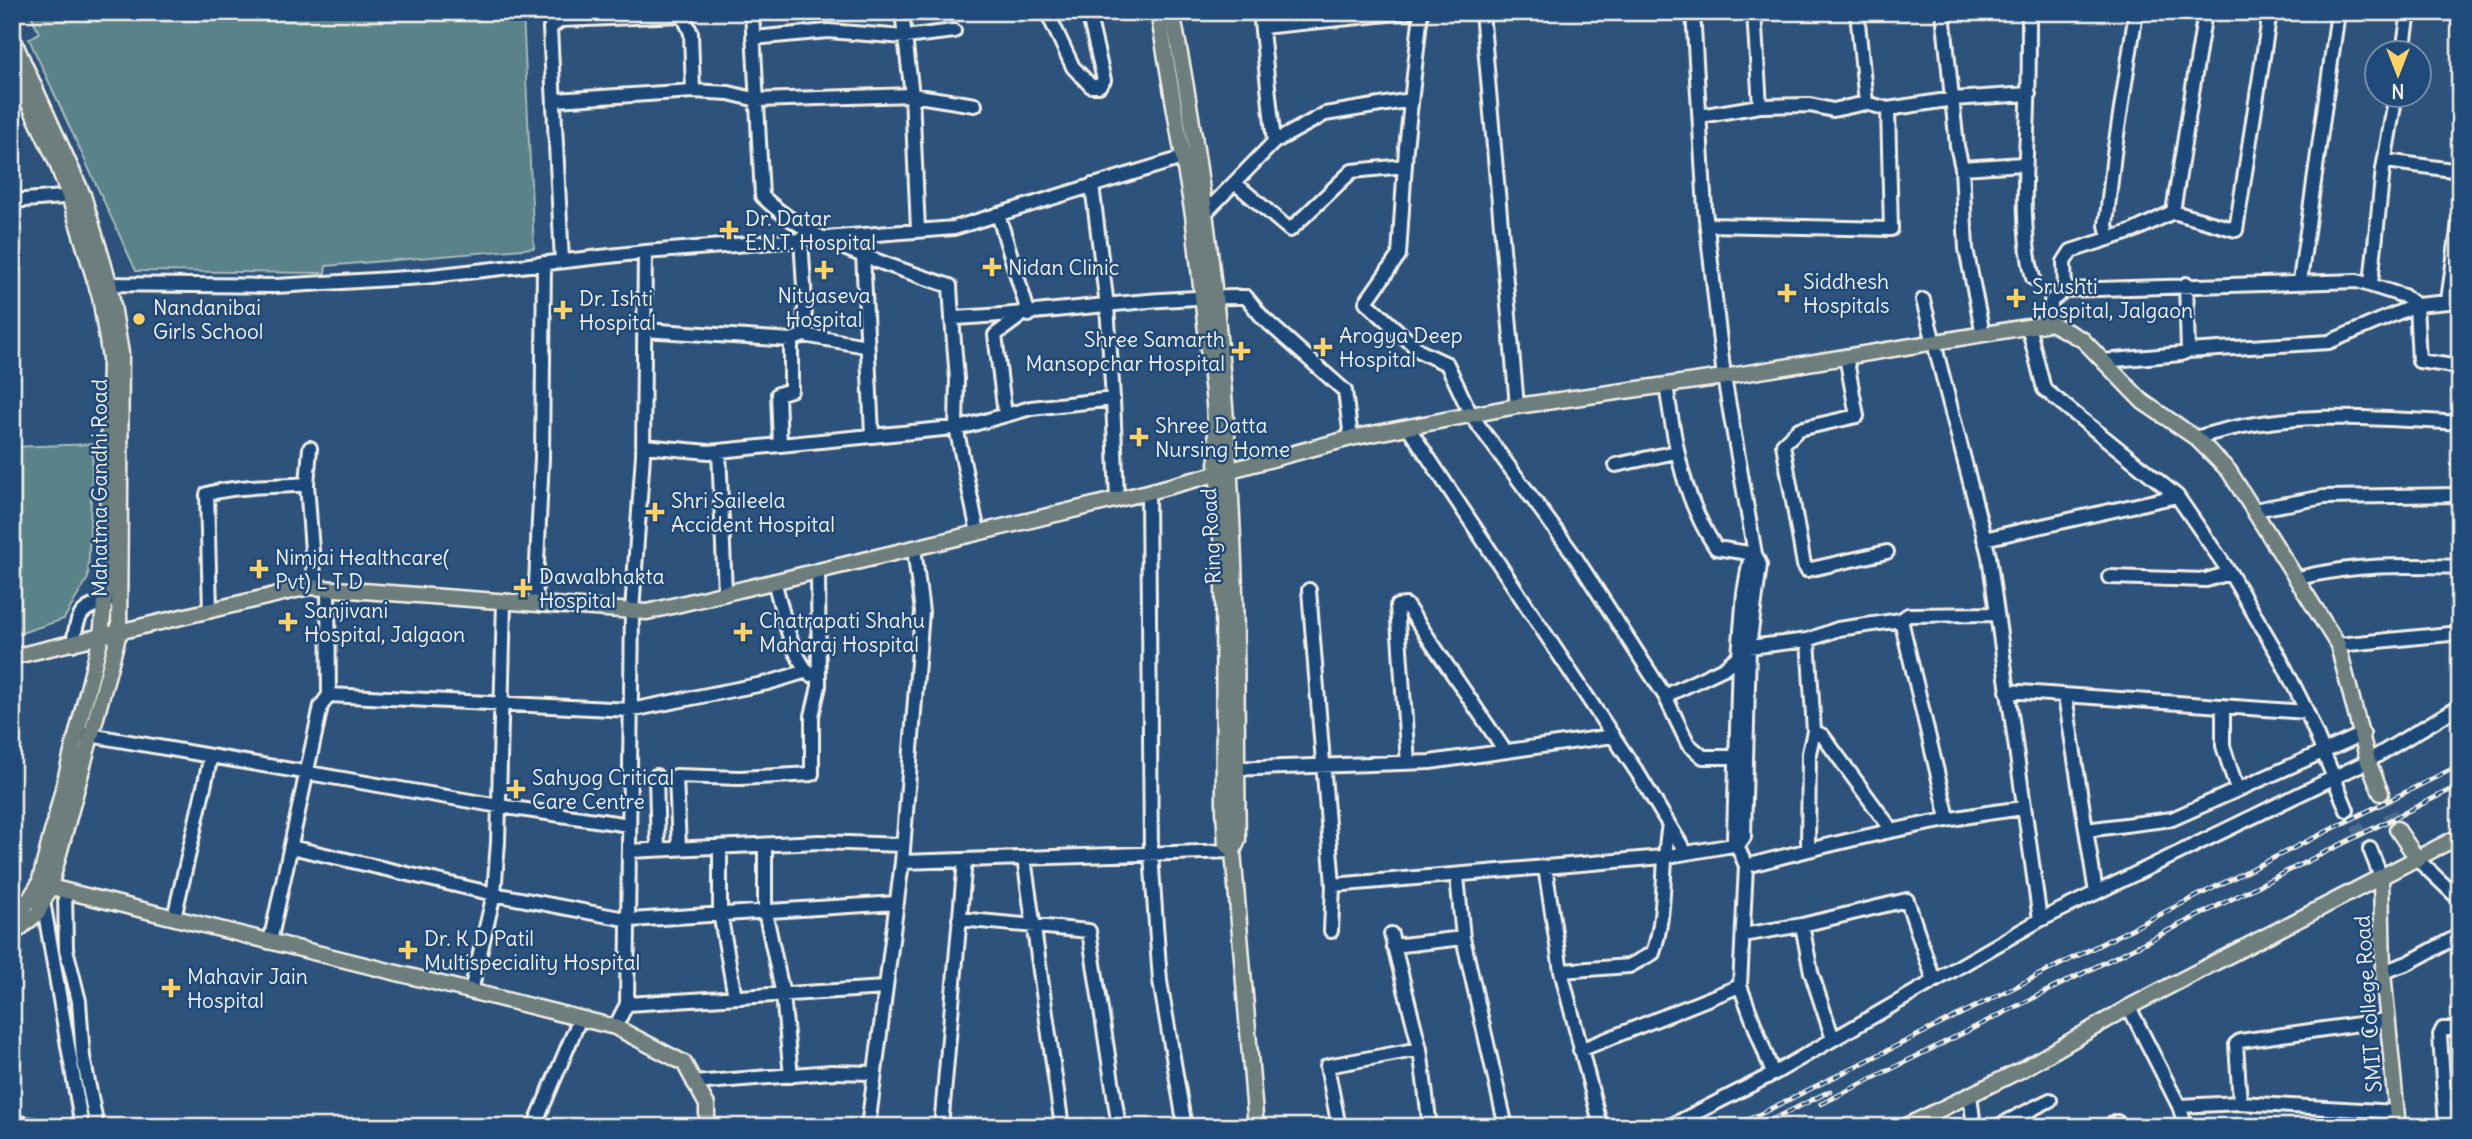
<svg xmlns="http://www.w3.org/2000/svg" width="2472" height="1139" font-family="Delius,sans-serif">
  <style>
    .green { fill: #5a8289; stroke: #a7bab8; stroke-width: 2 }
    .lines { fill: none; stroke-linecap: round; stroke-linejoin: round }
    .minor-tunnel { stroke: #4b6a8c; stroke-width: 12; stroke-dasharray: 12 6; stroke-linecap: butt }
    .major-tunnel { stroke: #4b6a8c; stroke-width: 14; stroke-dasharray: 14 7; stroke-linecap: butt }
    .minor-casing { stroke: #f4f1e8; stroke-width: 18 }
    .major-casing { stroke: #f4f1e8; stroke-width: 19 }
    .minor { stroke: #1f4a7a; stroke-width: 12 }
    .major { stroke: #6d7e7c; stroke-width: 14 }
    .rail-casing { stroke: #f4f1e8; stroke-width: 5 }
    .rail { stroke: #1f4a7a; stroke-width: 2.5; stroke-dasharray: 8; stroke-linecap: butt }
    .poi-dot { fill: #ffd166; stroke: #1f4a7a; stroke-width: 2.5 }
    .labels { text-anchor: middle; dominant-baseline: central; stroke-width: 5; stroke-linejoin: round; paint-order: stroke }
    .poi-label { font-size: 21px; fill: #f4f1e8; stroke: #1f4a7a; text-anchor: start }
    .street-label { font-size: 21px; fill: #f4f1e8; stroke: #1f4a7a }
  </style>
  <rect width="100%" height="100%" fill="#2d527c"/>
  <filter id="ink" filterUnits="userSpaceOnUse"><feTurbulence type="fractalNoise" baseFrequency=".0143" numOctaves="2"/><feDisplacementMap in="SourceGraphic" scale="14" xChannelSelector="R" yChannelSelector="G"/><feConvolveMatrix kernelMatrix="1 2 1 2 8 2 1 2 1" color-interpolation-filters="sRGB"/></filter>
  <g filter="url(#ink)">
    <path class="green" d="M30 12H523L534 248 326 266 325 273 136 271 29 39 39 33Z
      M93 444 88 578 64 619 12 636V447Z"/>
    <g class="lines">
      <path class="minor-tunnel" d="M2347 810 2370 849"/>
      <path class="major-tunnel" d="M2381 793 2397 829"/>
      <defs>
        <path id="minor" d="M752 12 762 196C811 244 886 264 950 286L952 318
          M902 12 912 95 918 230
          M1047 12 1073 67 1091 86H1099L1104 80 1088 12
          M1421 12 1406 148 1399 255 1366 302 1421 352 1447 364 1471 415 1574 555 1665 696 1688 744 1703 757H1746
          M1482 12 1517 406
          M1693 12 1705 210 1724 377 1755 554 1760 565 1749 647 1744 837 1739 844
          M1754 12 1760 106
          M1857 12 1866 103
          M1943 12 1957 146 1962 168 1966 249 1983 334
          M2029 12C2029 52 2029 92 2027 132 2025 181 2021 230 2033 278
          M1262 27 1408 12
          M753 38 828 31 905 37 954 31
          M2403 52 2409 12
          M556 100 693 91 729 93 757 100 912 95 975 105
          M1700 116 1760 106 1810 105 1833 110 1866 103 1888 109 1953 99 2029 94
          M1274 142 1325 114 1411 100
          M2386 161 2460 171
          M1962 168 2023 164
          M1235 183 1290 230 1352 171 1405 166
          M1092 185 1107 306 1113 399
          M12 201 76 196
          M2173 212 2205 12
          M998 214 1029 315
          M1197 214 1207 211 1274 142 1260 12
          M1707 225 1891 229 1888 109
          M2109 237 2106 225 2114 154 2136 12
          M863 254 872 434
          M562 261 550 28 561 20 683 15 691 33 693 91
          M2300 281 2338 12
          M2371 283 2383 169 2396 94
          M101 284 276 286 423 277 645 252 954 228 1192 155
          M2186 284 2188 351
          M2065 290 2357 281 2404 296 2416 305 2419 361 2460 367
          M1923 300 1989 556 2040 920
          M2448 300 2460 216
          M2051 323V301L2065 290 2064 262 2071 251 2133 231 2173 212 2236 230 2270 12
          M2028 326 2044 389 2177 496 2230 573 2280 658 2307 712 2347 810
          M645 330 791 340
          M804 335 866 346
          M1846 356 1857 416 1799 429 1783 444 1804 565 1807 570 1887 552
          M2103 361 2181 354 2188 351 2329 342 2416 305 2460 301
          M1666 385C1675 444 1682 497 1716 548L1755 554
          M1005 415 995 335 1022 315
          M1408 427 1639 775 1686 853
          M2196 438C2281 410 2372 417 2460 423
          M780 445 778 394 791 390V340L804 335 805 303 801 238
          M644 446 709 452 780 445 963 427 1031 408 1113 399 1117 499
          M310 448 307 484 314 577 318 588
          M719 451 725 593
          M1616 465 1676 452
          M1148 492 1151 854 1160 981 1185 1127
          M2254 510 2324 497 2460 495
          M978 532 956 427 957 379 952 318C1050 314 1148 296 1246 297L1263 318 1345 391 1351 438
          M1984 539 2177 496
          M1755 554 1749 564 1744 593 1739 655 1734 838 1746 866 1740 986 1773 1074
          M2109 577 2206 580 2230 573
          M2299 578C2353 564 2404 565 2460 567
          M774 581C783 612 789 650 810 675
          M328 589 329 695
          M1309 590 1333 885 1331 931
          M535 604 542 458 544 263
          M210 611 207 494C239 485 274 487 307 484
          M1901 620 1948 818
          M1808 640 1814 731 1809 753 1808 850
          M73 644C78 612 80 608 112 600
          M2338 645 2460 633
          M2007 691 2307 712
          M1665 696 1724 668 1749 647 1808 640 1838 629 1901 620 1908 615 1996 614
          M2065 696 2096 893
          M2223 706V746L2237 789
          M1814 731 1823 736 1891 829
          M78 733 499 806 629 825
          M1408 763 1397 606 1406 605 1505 751
          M1227 769 1430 762 1613 736
          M656 776 658 850
          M2086 830 2172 819 2363 734
          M765 845V911L783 995 791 1076
          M291 847 494 894 630 920 897 903
          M720 847V913L735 997
          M679 848 676 776 740 778 812 774V716L819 686 818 571
          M2370 849 2381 877
          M629 851 820 842 903 845
          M1024 858 1062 1127
          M2418 860 2460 900
          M902 862 1233 851
          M1746 866C1838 842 1929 820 2023 808
          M1545 867 1561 971 1601 1127
          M1457 876 1463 938 1506 1127
          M1333 885 1663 857 1739 844
          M65 891 66 949 79 1001 83 1057 97 1127
          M12 901H43L82 1127
          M174 918 211 756
          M959 919 1089 931 1119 1127
          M1802 925 1811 972 1833 1039
          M1391 934 1420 1049 1430 1127
          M1743 935 1802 925 1907 900 1934 981
          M270 942 321 706 329 695 631 710 768 683 807 671
          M1393 946 1463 938
          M1561 971 1629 966 1653 953C1667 913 1661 867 1669 825
          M2383 972 2408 963 2460 935
          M471 991 494 894 498 842 504 601
          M627 1004 885 988
          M2129 1007 2179 1106 2186 1127
          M615 1027 627 1004 632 611 643 455 645 252
          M1580 1050 1740 986
          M694 1083 831 1072 874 1073
          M2444 1094 2460 1095
          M1970 1095 1974 1127
          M2240 1103 2236 1044 2240 1041 2387 1020
          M2179 1106 2240 1103 2397 1112
          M12 1122 43 1127
          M534 1127 580 1018
          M868 1127 902 862 922 612 914 548
          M941 1127 965 860
          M1339 1127 1327 1066 1420 1049
          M1668 1127 1773 1074 2040 920 2368 761 2460 706
          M1996 1127 2050 1100
          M2106 1127 2117 1122
          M2446 1127 2440 1035 2443 1029H2460"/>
        <path id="major" d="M1158 12 1193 215 1214 403 1223 575 1224 810 1226 844 1233 851
          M1172 12C1207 186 1225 362 1233 538 1238 639 1236 740 1238 840L1233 851 1256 1127
          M12 37 83 195 109 282 121 353 119 633 50 887 38 913 12 935
          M12 68 57 163 69 196 100 297 110 358 106 585 101 637 39 884 25 906 12 917
          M12 657 309 587 647 612 1148 492 1351 438 1517 406 1724 377 2051 323 2083 340 2143 402 2196 438 2229 471 2338 645 2368 761 2381 793
          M2397 829 2418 860
          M2381 877 2383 972 2398 1127
          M42 885 615 1027 684 1063 707 1105V1127
          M1904 1127 2023 1069 2129 1007 2460 836"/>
      </defs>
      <use href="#minor" class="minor-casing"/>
      <use href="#major" class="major-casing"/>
      <use href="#minor" class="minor"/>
      <use href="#major" class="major"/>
      <defs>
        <path id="rail" d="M1821 1104 2460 785
          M1734 1127 2460 765
          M1758 1127 1830 1091"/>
      </defs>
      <use href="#rail" class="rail-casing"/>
      <use href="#rail" class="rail"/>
    </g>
  </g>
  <g class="poi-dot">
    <path d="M725.5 219.5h7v7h7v7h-7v7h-7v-7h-7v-7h7z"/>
    <path d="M988.5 256.5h7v7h7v7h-7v7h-7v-7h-7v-7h7z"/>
    <path d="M820.5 259.5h7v7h7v7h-7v7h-7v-7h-7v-7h7z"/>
    <path d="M1783.5 282.5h7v7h7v7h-7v7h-7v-7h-7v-7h7z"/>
    <path d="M2012.5 287.5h7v7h7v7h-7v7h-7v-7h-7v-7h7z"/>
    <path d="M559.5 299.5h7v7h7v7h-7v7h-7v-7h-7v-7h7z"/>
    <circle cx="139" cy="319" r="7"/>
    <path d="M1319.5 336.5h7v7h7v7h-7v7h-7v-7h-7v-7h7z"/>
    <path d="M1237.5 340.5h7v7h7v7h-7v7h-7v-7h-7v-7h7z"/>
    <path d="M1135.5 426.5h7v7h7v7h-7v7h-7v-7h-7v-7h7z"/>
    <path d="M651.5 501.5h7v7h7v7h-7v7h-7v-7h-7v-7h7z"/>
    <path d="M255.5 558.5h7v7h7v7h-7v7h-7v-7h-7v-7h7z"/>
    <path d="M519.5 577.5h7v7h7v7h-7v7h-7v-7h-7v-7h7z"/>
    <path d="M284.5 611.5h7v7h7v7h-7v7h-7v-7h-7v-7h7z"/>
    <path d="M739.5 621.5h7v7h7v7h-7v7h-7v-7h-7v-7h7z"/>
    <path d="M512.5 778.5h7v7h7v7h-7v7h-7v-7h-7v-7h7z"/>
    <path d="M404.5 939.5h7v7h7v7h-7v7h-7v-7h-7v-7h7z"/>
    <path d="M167.5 977.5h7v7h7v7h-7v7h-7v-7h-7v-7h7z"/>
  </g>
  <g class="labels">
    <g class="poi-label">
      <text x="745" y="218">Dr. Datar<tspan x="745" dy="24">E.N.T. Hospital</tspan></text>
      <text x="1008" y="267">Nidan Clinic</text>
      <text x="1803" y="281">Siddhesh<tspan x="1803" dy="24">Hospitals</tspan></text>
      <text x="2032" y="286">Srushti<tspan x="2032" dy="24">Hospital, Jalgaon</tspan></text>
      <text x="824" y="295" text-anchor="middle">Nityaseva<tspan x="824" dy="24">Hospital</tspan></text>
      <text x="579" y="298">Dr. Ishti<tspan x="579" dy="24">Hospital</tspan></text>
      <text x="153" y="307">Nandanibai<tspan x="153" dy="24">Girls School</tspan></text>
      <text x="1339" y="335">Arogya Deep<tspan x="1339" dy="24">Hospital</tspan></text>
      <text x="1225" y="339" text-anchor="end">Shree Samarth<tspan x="1225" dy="24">Mansopchar Hospital</tspan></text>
      <text x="1155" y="425">Shree Datta<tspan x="1155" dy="24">Nursing Home</tspan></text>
      <text x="671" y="500">Shri Saileela<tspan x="671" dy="24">Accident Hospital</tspan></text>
      <text x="275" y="557">Nimjai Healthcare(<tspan x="275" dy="24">Pvt) L T D</tspan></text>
      <text x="539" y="576">Dawalbhakta<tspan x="539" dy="24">Hospital</tspan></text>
      <text x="304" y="610">Sanjivani<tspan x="304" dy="24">Hospital, Jalgaon</tspan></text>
      <text x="759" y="620">Chatrapati Shahu<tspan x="759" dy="24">Maharaj Hospital</tspan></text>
      <text x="532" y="777">Sahyog Critical<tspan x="532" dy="24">Care Centre</tspan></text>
      <text x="424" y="938">Dr. K D Patil<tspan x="424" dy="24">Multispeciality Hospital</tspan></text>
      <text x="187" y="976">Mahavir Jain<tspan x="187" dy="24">Hospital</tspan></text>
    </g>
    <g class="street-label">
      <text transform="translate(99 488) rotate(-90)">Mahatma Gandhi Road</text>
      <text transform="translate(1211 536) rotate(-93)">Ring Road</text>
      <text transform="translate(2368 1004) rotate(-94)">SMIT College Road</text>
    </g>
  </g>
  <rect width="2472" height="1139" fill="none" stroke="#1f4a7a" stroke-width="42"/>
  <rect x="21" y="21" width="2430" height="1097" fill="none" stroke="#f4f1e8" stroke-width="2.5" filter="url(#ink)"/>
  <g transform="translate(2398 74) rotate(180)"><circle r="33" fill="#1f4a7a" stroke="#748da6" stroke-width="2"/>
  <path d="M0-5L12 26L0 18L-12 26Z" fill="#ffd166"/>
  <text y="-10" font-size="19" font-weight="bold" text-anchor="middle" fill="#f4f1e8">N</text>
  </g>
</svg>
